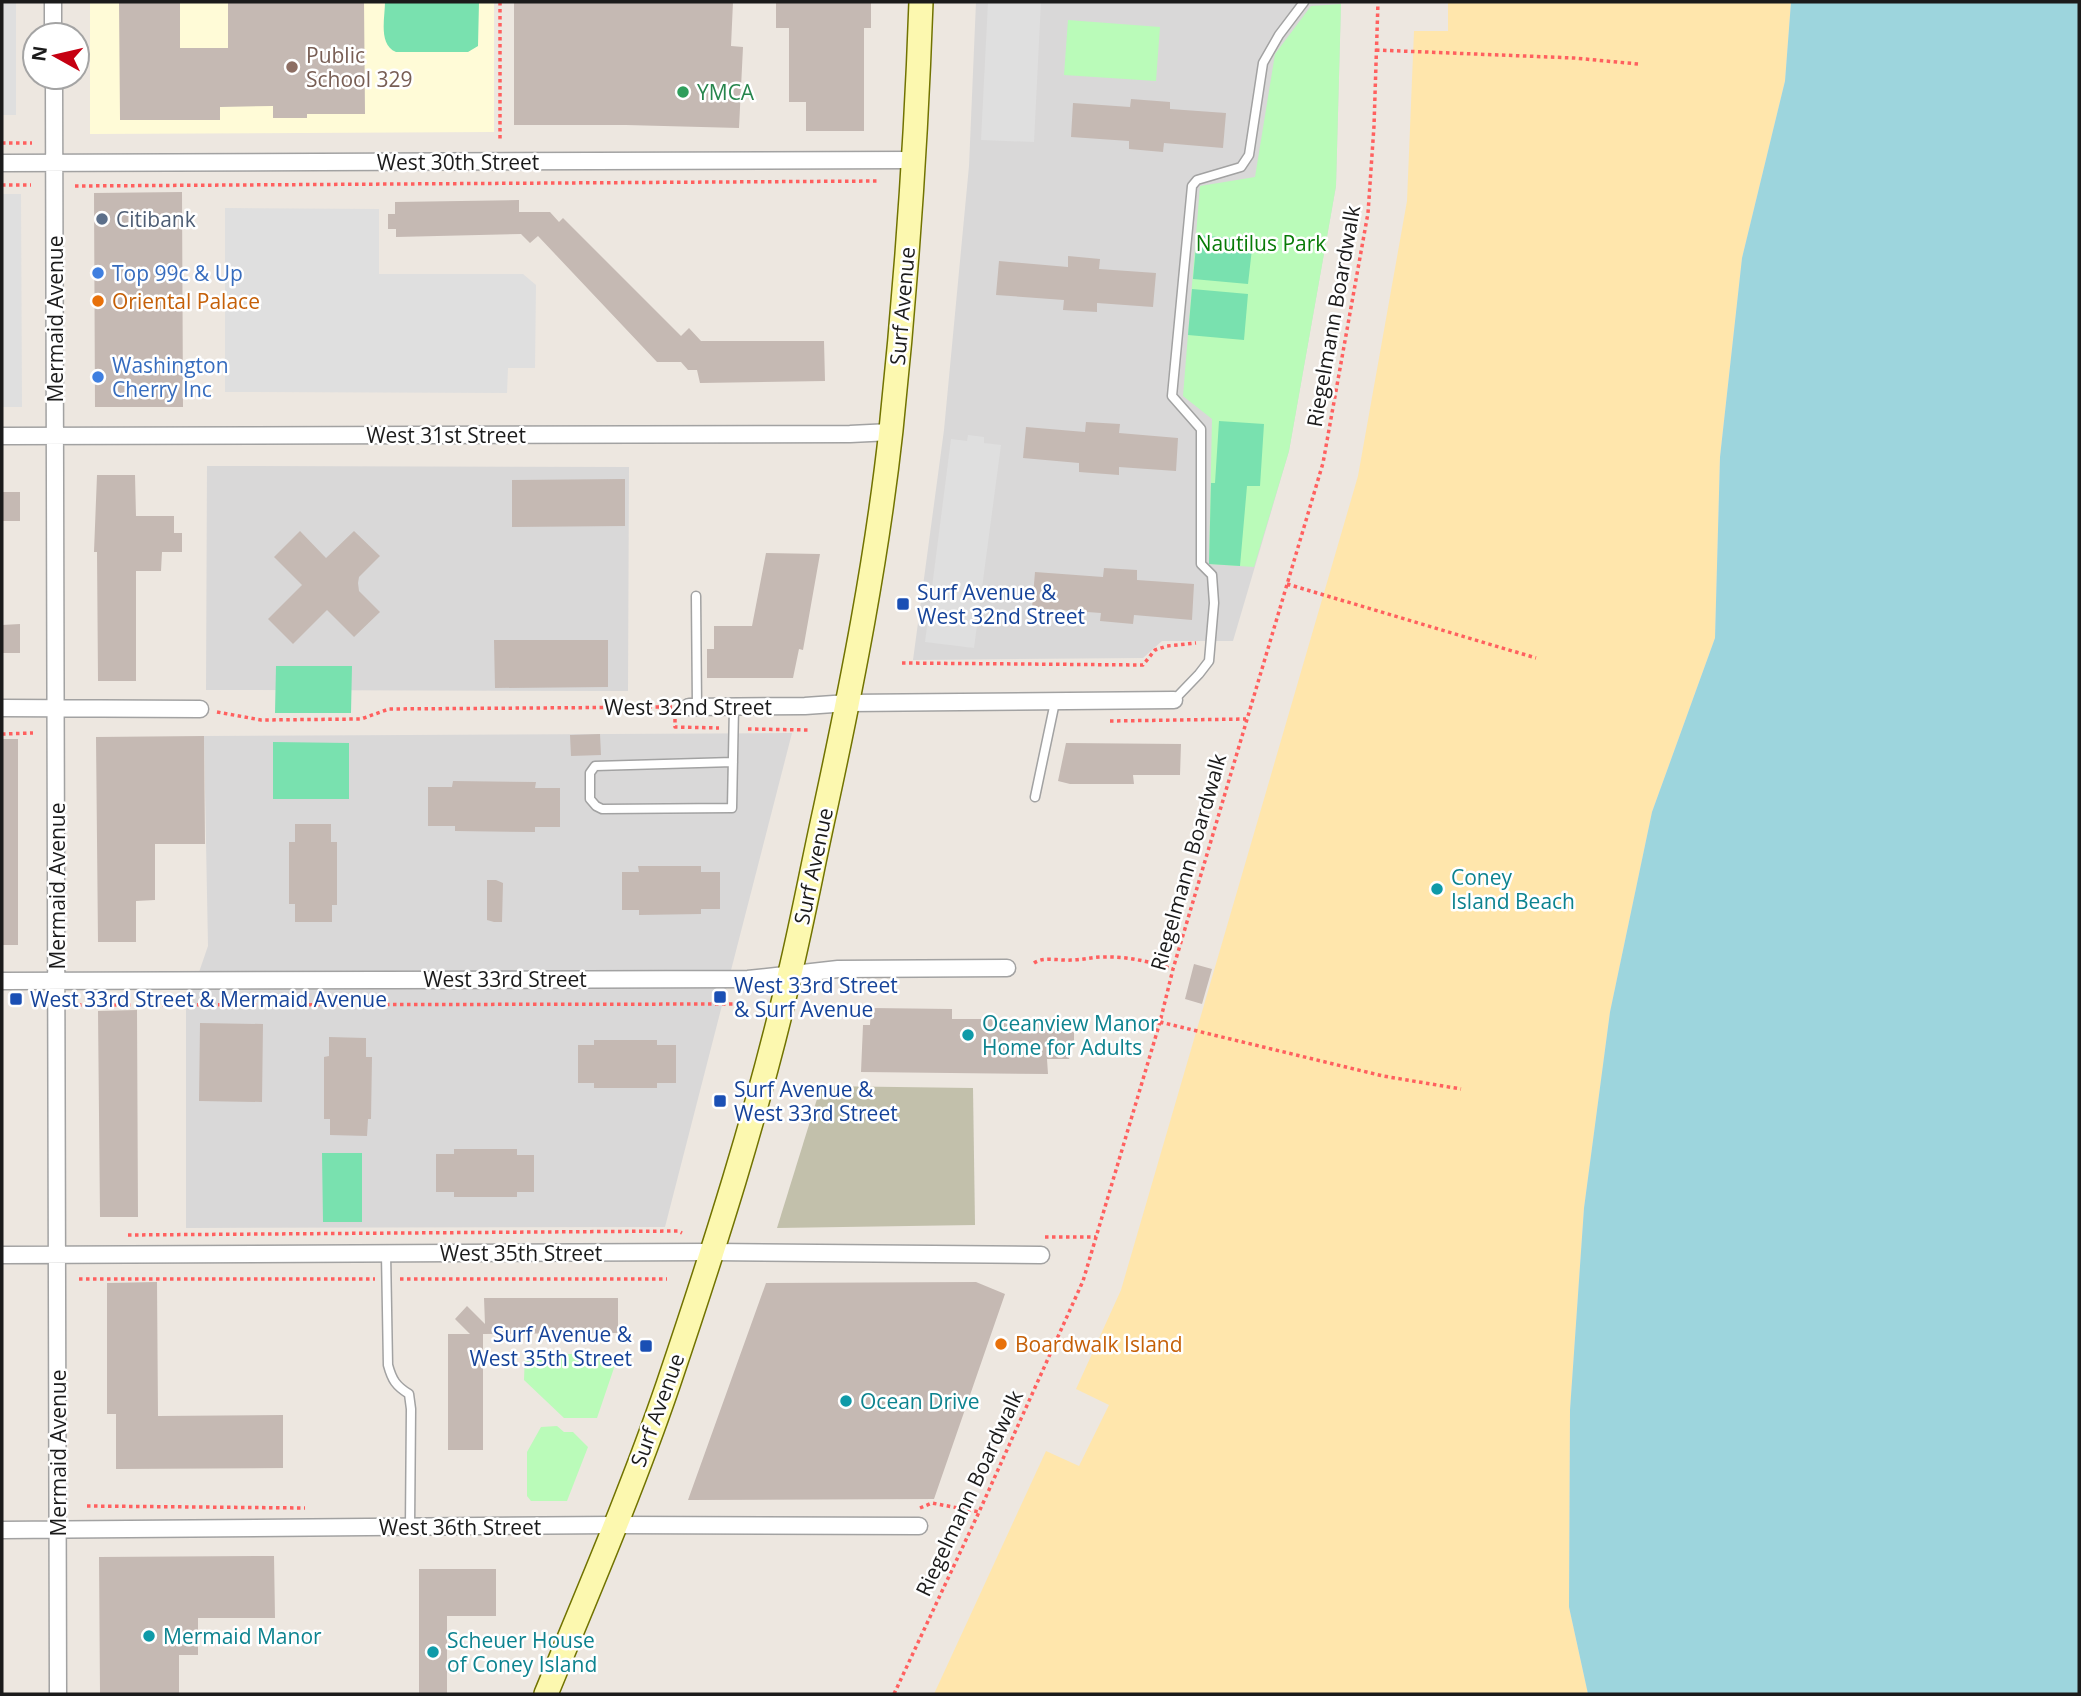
<svg xmlns="http://www.w3.org/2000/svg" width="2081" height="1696" font-family="'Open Sans',sans-serif">
  <style>
    .residential { fill: #d9d8d8 }
    .education { fill: #fffbd7 }
    .construction { fill: #c2c0ab }
    .sand { fill: #ffe6ac }
    .park { fill: #bafbb9 }
    .pitch { fill: #79e1af }
    .parking { fill: #dfdfdf }
    .water { fill: #9dd5dd }
    .building { fill: #c5b9b3 }
    .lines { fill: none; stroke-linecap: round; stroke-linejoin: round }
    .lane-casing { stroke: #a2a2a2; stroke-width: 11 }
    .street-casing { stroke: #a2a2a2; stroke-width: 19 }
    .secondary-casing { stroke: #717301; stroke-width: 26 }
    .path { stroke: #ff605f; stroke-width: 3.5; stroke-dasharray: 3.5 3.5; stroke-linecap: butt }
    .lane { stroke: #fff; stroke-width: 8 }
    .street { stroke: #fff; stroke-width: 16 }
    .secondary { stroke: #fcf8af; stroke-width: 23 }
    .education-dot { fill: #8d6e63; stroke: #fff; stroke-width: 2.5 }
    .leisure-dot { fill: #2e9e5b; stroke: #fff; stroke-width: 2.5 }
    .service-dot { fill: #5c6f8a; stroke: #fff; stroke-width: 2.5 }
    .shop-dot { fill: #3f7fe0; stroke: #fff; stroke-width: 2.5 }
    .food-dot { fill: #e8710a; stroke: #fff; stroke-width: 2.5 }
    .transit-dot { fill: #1a4fb4; stroke: #fff; stroke-width: 2.5 }
    .culture-dot { fill: #0f9aa8; stroke: #fff; stroke-width: 2.5 }
    .labels { text-anchor: middle; dominant-baseline: central; stroke-width: 5; stroke-linejoin: round; paint-order: stroke }
    .education-label { font-size: 21px; fill: #785e54; stroke: #fff; text-anchor: start }
    .leisure-label { font-size: 21px; fill: #27864d; stroke: #fff; text-anchor: start }
    .street-label { font-size: 21px; fill: #1b1b1b; stroke: #fff }
    .service-label { font-size: 21px; fill: #4e5e75; stroke: #fff; text-anchor: start }
    .park-label { font-size: 21px; fill: #087b07; stroke: #fff }
    .shop-label { font-size: 21px; fill: #366cbe; stroke: #fff; text-anchor: start }
    .food-label { font-size: 21px; fill: #c56008; stroke: #fff; text-anchor: start }
    .transit-label { font-size: 21px; fill: #164399; stroke: #fff; text-anchor: start }
    .culture-label { font-size: 21px; fill: #0d838f; stroke: #fff; text-anchor: start }
  </style>
  <rect width="100%" height="100%" fill="#ede7e0"/>
  <path class="residential" d="M976 2H1341L1336 186 1289 451 1233 641H1162L1143 658 913 660 944 430 969 166Z
    M207 466 629 467 628 691 206 690Z
    M792 733 665 1227 186 1228V1010L208 946 204 736Z"/>
  <path class="education" d="M90 2H494V132L90 134Z"/>
  <path class="construction" d="M821 1086 973 1088 975 1225 777 1228Z"/>
  <path class="sand" d="M1448 2H1791L1785 81 1742 258 1720 457 1715 638 1652 812 1610 1012 1584 1208 1570 1410 1569 1607 1588 1694H934L1046 1451 1079 1466 1109 1405 1076 1389 1121 1290 1358 476 1407 201 1414 31H1448Z"/>
  <path class="park" d="M1341 4 1336 186 1289 451 1254 567 1209 564 1212 419 1183 396 1200 186 1255 177 1275 54 1311 6Z
    M1068 20 1160 27 1156 81 1064 75Z
    M525 1354H600L615 1365 597 1418H564L524 1380Z
    M557 1426 564 1432H573L588 1447 567 1501H531L527 1496V1452L541 1427Z"/>
  <path class="pitch" d="M385 2H479L478 46 468 52H396C378 44 385 18 385 2Z
    M1197 235 1253 240 1248 284 1193 279Z
    M1192 289 1248 294 1244 340 1188 335Z
    M1219 421 1264 424 1260 486H1247L1240 566 1209 564 1211 483H1215Z
    M276 666H352L351 713H275Z
    M273 742 349 743V799H273Z
    M322 1153H362V1222H323Z"/>
  <path class="parking" d="M2 2H16V115H2Z
    M988 2H1041L1034 142 981 140Z
    M2 194H21L22 407H2Z
    M225 208 379 209V274H523L536 285 535 368H508L507 393 225 392Z
    M968 435 984 437V443L1001 445 974 648 925 642 951 439 967 441Z"/>
  <path class="water" d="M1791 2H2079V1694H1588L1569 1607 1570 1410 1584 1208 1610 1012 1652 812 1715 638 1720 457 1742 258 1785 81Z"/>
  <path class="building" d="M119 2H180V48H228V2H364L365 114H307V118H273V106L220 107V120H120Z
    M514 2H733L731 46 743 47 739 128 626 125H514Z
    M776 2H871V28H864V131H806V102H789V28H776Z
    M1131 99 1170 102V109L1226 113 1223 148 1164 143 1163 152 1129 149V141L1071 137 1073 103 1130 107Z
    M182 192 183 407H95L94 193Z
    M519 200V212H550L559 222 563 218 681 336 689 328 701 341H824L825 381 700 383 697 370H688L681 362H657L538 236 530 243 521 234 396 237V229H388V214H395V202Z
    M1068 256 1100 259 1099 269 1156 273 1153 307 1097 303V312L1063 310 1064 300 996 295 999 261 1068 267Z
    M1086 422 1120 424 1119 433 1178 438 1176 471 1119 467V475L1079 472V463L1023 458 1026 427 1085 432Z
    M97 475H135L136 516H174V533H182V552H162L161 571H136V681H98L97 552H94Z
    M625 479V526L512 527V480Z
    M2 492H20V521H2Z
    M300 531 326 558 354 531 380 556 359 577 358 583 359 591 380 612 354 637 327 610 293 644 268 619 302 585 274 557Z
    M766 553 820 554 803 650 799 649 793 678H707V649H714V626H752Z
    M1104 568 1137 570V580L1194 584 1192 620 1134 615 1133 624 1100 621 1101 613 1032 608 1035 572 1103 577Z
    M20 624V653H2V625Z
    M494 640H608V687L495 688Z
    M600 734 601 755 571 756 570 735Z
    M204 736 205 844H155V900L136 901V942H98L96 737Z
    M2 739H18V945H2Z
    M1066 743 1181 744 1180 775H1133L1134 784H1070L1058 781Z
    M453 781 536 782 535 788H560V827H535V832L455 831V826H428V787H452Z
    M295 824H331V842H337V905H332V922H295V904H289V842H295Z
    M638 866H701V872H720V909H701V914L639 915V910H622V872H639Z
    M487 880H496L503 883 502 922H494L487 920Z
    M1194 964 1212 969 1202 1004 1185 999Z
    M871 1008 952 1009V1019H1059V1027H1074V1043L1069 1059H1047L1048 1074 861 1072 863 1025H870Z
    M137 1010 138 1217H100L98 1011Z
    M200 1023 263 1024 262 1102 199 1101Z
    M329 1037 366 1038V1057H372L371 1119H368L367 1136 330 1135V1119H324V1057L329 1056Z
    M594 1040H657V1045H676V1083H657V1088H594V1083H578V1045H594Z
    M454 1149H517V1155H534V1192H517V1197H454V1192H436V1154H454Z
    M157 1282 158 1416 283 1415V1468L116 1469V1414H107V1283Z
    M976 1282 1005 1294 934 1499 688 1500 766 1283Z
    M484 1298H618V1333L483 1334V1450H448V1334H470L455 1319 467 1306 485 1324Z
    M274 1556 275 1618H198V1655H179V1694H100L99 1557Z
    M419 1569H496V1616H447V1694H419Z"/>
  <g class="lines">
    <defs>
      <path id="lane" d="M696 596 697 707
        M1174 700 1199 674 1209 661 1214 603 1212 575 1201 564V429L1172 396 1192 186 1197 180 1241 167 1249 155 1263 63 1279 35 1304 2
        M733 762 595 766 590 773V799L596 806 602 809 732 808 734 706
        M1035 797 1055 702
        M386 1253 388 1365C392 1380 396 1386 409 1394L411 1409 410 1527"/>
      <path id="street" d="M53 2V35
        M54 77 58 1694
        M2 163 915 160
        M2 436 850 434 891 432
        M689 707 805 706 848 703 1174 700
        M2 708 200 709
        M2 981 748 979 838 969 1007 968
        M2 1255 711 1252 1041 1255
        M2 1530 615 1525 919 1526"/>
      <path id="secondary" d="M546 1694C588 1592 632 1490 668 1385 714 1249 758 1112 790 973 803 919 813 864 825 810 852 685 877 558 891 430 906 288 916 145 921 2"/>
    </defs>
    <use href="#lane" class="lane-casing"/>
    <use href="#street" class="street-casing"/>
    <use href="#secondary" class="secondary-casing"/>
    <path class="path" d="M500 2V141
      M1376 50 1574 58 1638 64
      M2 143H32
      M2 185H31
      M75 186 880 181
      M1287 584 1536 658
      M902 663 1143 665 1155 650 1167 646 1196 643
      M217 712 261 720 361 719 389 709 672 707
      M675 719V727L719 728
      M1110 721 1246 719
      M748 729 809 730
      M2 734 33 733
      M1034 963C1044 956 1059 961 1071 960 1082 960 1092 957 1103 957 1128 956 1150 962 1173 969
      M78 1005 742 1004
      M1160 1022 1383 1076 1461 1089
      M128 1235 678 1231 682 1233
      M1045 1237H1096
      M79 1279H375
      M400 1279H667
      M87 1506 305 1508
      M920 1508 932 1503 979 1512
      M894 1694 979 1512 1083 1281 1160 1022 1173 969 1323 463 1368 213 1374 126 1378 2"/>
    <use href="#lane" class="lane"/>
    <use href="#street" class="street"/>
    <use href="#secondary" class="secondary"/>
  </g>
  <circle class="education-dot" cx="292" cy="67" r="7"/>
  <circle class="leisure-dot" cx="683" cy="92" r="7"/>
  <circle class="service-dot" cx="102" cy="219" r="7"/>
  <g class="shop-dot">
    <circle cx="98" cy="273" r="7"/>
    <circle cx="98" cy="377" r="7"/>
  </g>
  <g class="food-dot">
    <circle cx="98" cy="301" r="7"/>
    <circle cx="1001" cy="1344" r="7"/>
  </g>
  <g class="transit-dot">
    <rect x="896" y="597" width="14" height="14" rx="3.5"/>
    <rect x="713" y="990" width="14" height="14" rx="3.5"/>
    <rect x="9" y="992" width="14" height="14" rx="3.5"/>
    <rect x="713" y="1094" width="14" height="14" rx="3.5"/>
    <rect x="639" y="1339" width="14" height="14" rx="3.5"/>
  </g>
  <g class="culture-dot">
    <circle cx="1437" cy="889" r="7"/>
    <circle cx="968" cy="1035" r="7"/>
    <circle cx="846" cy="1401" r="7"/>
    <circle cx="149" cy="1636" r="7"/>
    <circle cx="433" cy="1652" r="7"/>
  </g>
  <g class="labels">
    <g class="education-label">
      <text x="306" y="55">Public<tspan x="306" dy="24">School 329</tspan></text>
    </g>
    <g class="leisure-label">
      <text x="697" y="92">YMCA</text>
    </g>
    <g class="street-label">
      <text x="458" y="162">West 30th Street</text>
      <text transform="translate(902 306) rotate(-85)">Surf Avenue</text>
      <text transform="translate(1333 316) rotate(-80)">Riegelmann Boardwalk</text>
      <text transform="translate(55 319) rotate(-90)">Mermaid Avenue</text>
      <text x="446" y="435">West 31st Street</text>
      <text x="688" y="707">West 32nd Street</text>
      <text transform="translate(1188 862) rotate(-74)">Riegelmann Boardwalk</text>
      <text transform="translate(813 866) rotate(-78)">Surf Avenue</text>
      <text transform="translate(57 886) rotate(-90)">Mermaid Avenue</text>
      <text x="505" y="979">West 33rd Street</text>
      <text x="521" y="1253">West 35th Street</text>
      <text transform="translate(657 1410) rotate(-70)">Surf Avenue</text>
      <text transform="translate(58 1453) rotate(-90)">Mermaid Avenue</text>
      <text transform="translate(969 1493) rotate(-65)">Riegelmann Boardwalk</text>
      <text x="460" y="1527">West 36th Street</text>
    </g>
    <g class="service-label">
      <text x="116" y="219">Citibank</text>
    </g>
    <g class="park-label">
      <text x="1261" y="243">Nautilus Park</text>
    </g>
    <g class="shop-label">
      <text x="112" y="273">Top 99c &amp; Up</text>
      <text x="112" y="365">Washington<tspan x="112" dy="24">Cherry Inc</tspan></text>
    </g>
    <g class="food-label">
      <text x="112" y="301">Oriental Palace</text>
      <text x="1015" y="1344">Boardwalk Island</text>
    </g>
    <g class="transit-label">
      <text x="917" y="592">Surf Avenue &amp;<tspan x="917" dy="24">West 32nd Street</tspan></text>
      <text x="734" y="985">West 33rd Street<tspan x="734" dy="24">&amp; Surf Avenue</tspan></text>
      <text x="30" y="999">West 33rd Street &amp; Mermaid Avenue</text>
      <text x="734" y="1089">Surf Avenue &amp;<tspan x="734" dy="24">West 33rd Street</tspan></text>
      <text x="632" y="1334" text-anchor="end">Surf Avenue &amp;<tspan x="632" dy="24">West 35th Street</tspan></text>
    </g>
    <g class="culture-label">
      <text x="1451" y="877">Coney<tspan x="1451" dy="24">Island Beach</tspan></text>
      <text x="982" y="1023">Oceanview Manor<tspan x="982" dy="24">Home for Adults</tspan></text>
      <text x="860" y="1401">Ocean Drive</text>
      <text x="163" y="1636">Mermaid Manor</text>
      <text x="447" y="1640">Scheuer House<tspan x="447" dy="24">of Coney Island</tspan></text>
    </g>
  </g>
  <rect width="2081" height="1696" fill="none" stroke="#1b1b1b" stroke-width="7"/>
  <g transform="translate(56 56) rotate(278)"><circle r="33" fill="#ffffff" stroke="#a4a4a4" stroke-width="2"/>
  <path d="M0-5L12 26L0 18L-12 26Z" fill="#c60012"/>
  <text y="-10" font-size="19" font-weight="bold" text-anchor="middle" fill="#1b1b1b">N</text>
  </g>
</svg>
